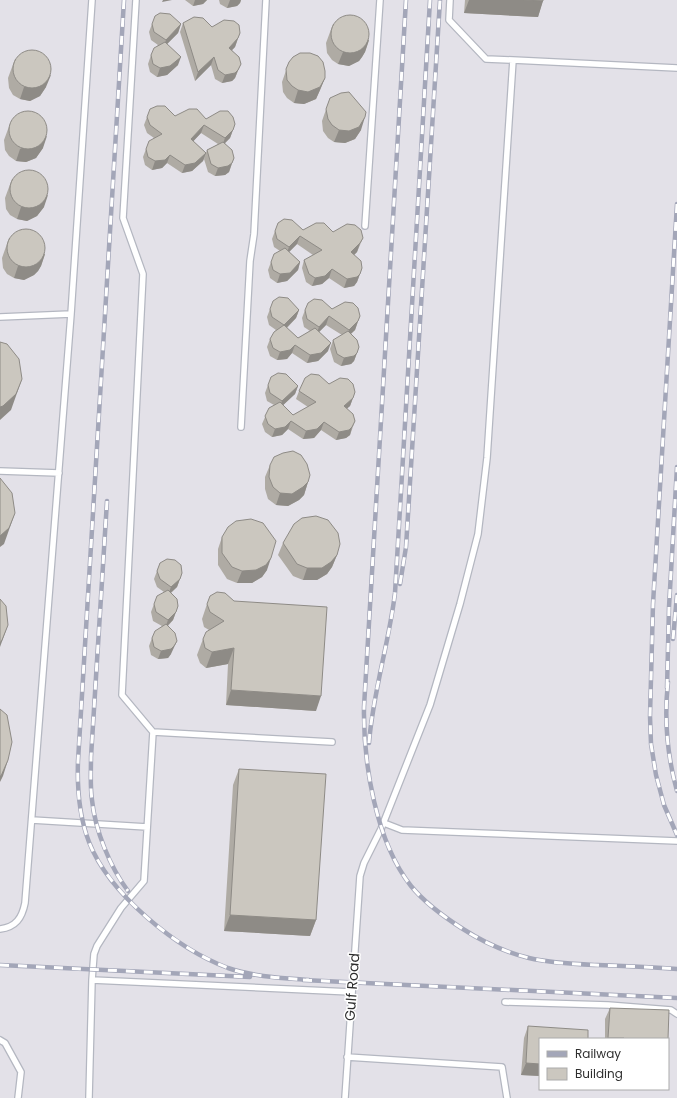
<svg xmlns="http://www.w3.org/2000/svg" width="677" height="1098" font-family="Poppins,sans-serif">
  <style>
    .industrial { fill: #e3e1e8; fill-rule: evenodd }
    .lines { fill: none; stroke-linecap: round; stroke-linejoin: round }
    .lane-casing { stroke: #b4b7c1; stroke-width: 8 }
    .lane { stroke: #fff; stroke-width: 5.5 }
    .rail-casing { stroke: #a3a6b8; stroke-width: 4.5 }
    .rail { stroke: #fff; stroke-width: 3; stroke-dasharray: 9; stroke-linecap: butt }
    .wall { fill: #afaba4 }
    .shaded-wall { fill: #8e8b86 }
    .building { fill: #cbc7bf; stroke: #8e8b86 }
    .labels { text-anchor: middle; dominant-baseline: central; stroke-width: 3; stroke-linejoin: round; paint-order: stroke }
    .street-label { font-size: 14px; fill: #2e2e2e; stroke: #fff }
  </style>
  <rect width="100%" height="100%" fill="#efe9e1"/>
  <path class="industrial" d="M0 0H677V1098H0ZM540 1039H668V1089H540Z"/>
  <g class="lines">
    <defs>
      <path id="lane" d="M450 0 449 20 486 59 513 60
        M365 226 380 0
        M0 317 71 314
        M241 427 250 261 254 234 266 0
        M0 471 59 473
        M153 732 332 742
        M32 820 147 827
        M384 823 402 830 677 841
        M0 929C16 927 22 918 25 903L71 314 92 0
        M92 980 351 992
        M505 1002 608 1005 671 1010 677 1014
        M0 1040 5 1043 21 1072 18 1098
        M347 1057 502 1067 507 1098
        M89 1098 92 980 94 954 97 946 121 908 144 881 153 732 122 695 143 274 123 218 136 0
        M345 1098 360 876 364 863 381 829 430 705 460 604 478 534 487 458 513 60 677 68"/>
    </defs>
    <use href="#lane" class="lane-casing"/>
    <use href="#lane" class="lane"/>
    <defs>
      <path id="rail" d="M124 0 78 761C77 789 79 816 89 842 109 894 177 949 228 968 254 977 282 978 309 980
        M406 0 364 707C363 763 376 842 411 886 425 903 444 917 463 929 483 942 505 952 529 958 550 963 573 964 595 965 622 966 650 967 677 969
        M677 204 653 604 650 716 651 744 656 775 664 805 677 835
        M107 501 91 757C91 772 90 786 92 800 95 830 110 867 128 891
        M400 584 406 547 440 0
        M673 639 677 595
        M668 682C664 719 667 755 677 791
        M667 688 669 607 677 467
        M369 743C373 692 389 643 395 593L430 0
        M0 965 250 977
        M303 980 677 998"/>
    </defs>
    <use href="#rail" class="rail-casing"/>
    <use href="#rail" class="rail"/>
  </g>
  <path class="wall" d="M185 0H207L203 4 193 6Z
    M219 0H241L240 3 237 6 227 8 220 4Z
    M465 0H543L538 17 464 13Z
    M183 23 212 27 240 33 235 47 232 50 241 64 235 78 232 81 222 83 215 79 211 65 195 81 180 32Z
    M152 24H181L178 33 167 44 178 65 167 75 157 77 150 72 148 64 151 55 158 45 151 40 149 32Z
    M333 24 369 40 365 52 362 57 359 61 349 66 338 64 332 60 327 53 326 43Z
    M15 59 46 87 40 96 30 101 20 99 13 95 9 88 8 78Z
    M289 62 325 78 320 90 316 99 304 104 294 103 287 98 283 92 282 82Z
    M330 98 361 130 355 139 345 143 334 142 328 138 323 131 322 121Z
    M175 116 206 119 235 124 230 138 225 143 234 158 229 172 225 175 215 176 208 172 204 159 207 150 218 144 201 133 193 141 206 153 203 161 192 171 182 173 167 163 162 168 152 170 145 165 143 157 146 149 154 138 147 133 144 125 147 117Z
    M11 121 43 148 36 158 26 162 16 161 9 156 5 150 4 140Z
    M12 179 44 207 37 216 27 221 17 219 10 215 6 209 5 198Z
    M303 230 333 232 363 238 357 252 354 255 362 268 357 282 354 286 344 288 329 278 322 284 312 286 306 282 302 268 304 260 313 255 297 244 289 252 300 262 298 270 287 281 277 283 270 278 268 270 271 262 280 251 274 247 272 239 275 231Z
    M9 238 45 254 41 266 38 271 34 275 24 280 14 278 7 274 3 268 2 258Z
    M270 309 299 310 296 318 287 328 298 338 310 331 304 327 302 318 305 310 332 309 360 316 355 330 351 334 359 347 354 361 351 364 341 366 334 362 330 349 333 340 342 335 326 325 319 332 328 351 318 361 307 363 292 353 287 359 277 360 270 356 267 347 270 339 276 330 269 325 267 317Z
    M329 384 355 392 350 406 347 408 355 421 350 435 346 438 336 440 321 430 314 438 303 439 288 429 282 435 272 437 265 432 262 424 269 408 274 405 267 401 265 393 268 385 298 386 295 394 283 405 293 415 308 407 296 399 299 391Z
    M270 465 308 482 304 495 299 500 288 506 276 505 268 499 265 489V477Z
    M222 537 267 570 262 577 252 583H237L227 579 218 565V549Z
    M283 543 337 555 332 567 327 574 317 580H303L293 576 278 555Z
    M160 563 182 573 177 587 171 593 178 606 173 620 168 626 171 654 168 658 158 659 151 655 149 646 152 638 162 626 153 621 151 612 154 604 164 592 157 587 154 579Z
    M207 604 316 711 226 705 228 664 206 668 200 663 197 655 203 639 209 630 204 627 202 619Z
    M239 769 316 920 310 936 224 931 233 785Z
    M610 1008 668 1039H605V1019Z
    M528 1026 540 1039V1076L521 1075 524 1038Z"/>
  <path class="shaded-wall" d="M163 0H172L162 2Z
    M195 0H207L203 4 193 6Z
    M230 0H241L240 3 237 6 227 8Z
    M469 0H523L543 1 538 17 464 13Z
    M181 24 178 33 163 48 166 40Z
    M238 38 235 47 226 56 229 48Z
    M369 40 365 52 362 57 359 61 349 66 338 64 343 52Z
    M181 57 178 65 167 75 157 77 160 68Z
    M214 57 211 65 195 81 198 72Z
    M238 70 235 78 232 81 222 83 225 75Z
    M51 75 46 87 40 96 30 101 20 99 24 87Z
    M325 78 320 90 316 99 304 104 294 103 298 90Z
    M365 117 361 130 355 139 345 143 334 142 339 130Z
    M204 125 201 133 188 147 191 139Z
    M233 130 230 138 222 146 225 138Z
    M47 136 43 148 36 158 26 162 16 161 20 149Z
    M206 153 203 161 192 171 182 173 185 165Z
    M170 155 167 163 162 168 152 170 155 161Z
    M232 163 229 172 225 175 215 176 218 168Z
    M48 195 44 207 37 216 27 221 17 219 21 207Z
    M300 236 297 244 286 255 289 247Z
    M360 243 357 252 348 261 351 252Z
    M45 254 41 266 38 271 34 275 24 280 14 278 18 266Z
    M300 262 298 270 287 281 277 283 280 274Z
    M332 269 329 278 322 284 312 286 315 278Z
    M360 274 357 282 354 286 344 288 347 279Z
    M299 310 296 318 281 333 284 325Z
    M329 316 326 325 316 335 319 327Z
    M358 321 355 330 346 338 349 330Z
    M331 343 328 351 318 361 307 363 310 355Z
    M295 345 292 353 287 359 277 360 280 352Z
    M357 353 354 361 351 364 341 366 344 358Z
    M22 379 11 410 0 420V407Z
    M298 386 295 394 279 409 282 401Z
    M353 398 350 406 341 414 344 406Z
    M291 421 288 429 282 435 272 437 275 429Z
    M324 422 321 430 314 438 303 439 306 431Z
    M352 427 350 435 346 438 336 440 339 432Z
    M308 482 304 495 299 500 288 506 276 505 280 493Z
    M15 513 4 544 0 547V536Z
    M337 555 332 567 327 574 317 580H303L307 568Z
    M271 558 267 570 262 577 252 583H237L242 571Z
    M180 579 177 587 168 595 171 587Z
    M176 612 173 620 165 628 168 620Z
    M8 625 0 647V643Z
    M177 641 171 654 168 658 158 659 161 651Z
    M234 648 228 664 206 668 212 652Z
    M231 690 321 696 316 711 226 705Z
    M8 760 3 776 0 782V776Z
    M230 915 316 920 310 936 224 931Z
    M608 1038H624L623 1039H608Z
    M526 1063 540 1064V1076L521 1075Z"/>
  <path class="building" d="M523 0H543V1Z
    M160 13 170 14 181 24 166 40 154 32 152 24 155 16Z
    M331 34a19 19 0 1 1 38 0a19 19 0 1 1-38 0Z
    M194 17 203 18 212 27 224 20 234 21 239 25 240 33 238 38 229 48 239 57 241 64 238 70 235 73 225 75 218 70 214 57 198 72 183 23Z
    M165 42 181 57 170 66 160 68 153 64 151 55 154 48Z
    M13 69a19 19 0 1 1 38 0a19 19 0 1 1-38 0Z
    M300 53H310L318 56 323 62 325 71V78L320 87 308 92 298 90 292 86 287 80 286 69 289 62 293 57Z
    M349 92 366 112 365 117 359 127 349 131 339 130 332 125 328 119 326 109 330 98 341 93Z
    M157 106H165L175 116 189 109H197L206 119 220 111H228L233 117 235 124 233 130 225 138 204 125 191 139 206 153 195 163 185 165 170 155 165 160 155 161 148 157 146 149 149 141 162 134 150 125 147 117 150 109Z
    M9 130a19 19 0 1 1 38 0a19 19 0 1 1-38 0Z
    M223 142 232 150 234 158 232 163 228 166 218 168 211 164 207 150Z
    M10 189a19 19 0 1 1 38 0a19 19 0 1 1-38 0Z
    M284 219 292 220 303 230 316 223H324L333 232 347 224 355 225 361 230 363 238 360 243 351 252 361 261 362 268 360 274 357 277 347 279 332 269 325 276 315 278 309 274 304 260 322 250 300 236 289 247 277 239 275 231 278 223Z
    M7 248a19 19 0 1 1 38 0a19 19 0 1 1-38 0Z
    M285 248 300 262 290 273 280 274 273 270 271 262 274 254Z
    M279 297 288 298 299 310 284 325 272 317 270 309 273 301Z
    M314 299 322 300 332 309 345 302 353 303 358 308 360 316 358 321 349 330 329 316 319 327 307 319 305 310 308 303Z
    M284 325 298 338 315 328 331 343 321 353 310 355 295 345 290 350 280 352 273 348 270 339 274 332Z
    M348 331 357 340 359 347 357 353 354 356 344 358 337 354 333 340Z
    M0 342 7 344 19 359 22 379 16 394 3 406 0 407Z
    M278 373 286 374 298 386 282 401 270 393 268 385 271 377Z
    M311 374 319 375 329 384 340 378 348 379 353 384 355 392 353 398 344 406 353 414 355 421 352 427 349 430 339 432 324 422 317 429 306 431 291 421 285 427 275 429 268 424 265 416 269 408 280 402 293 415 316 402 299 391 305 378Z
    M293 451 301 455 307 464 310 475 308 482 303 487 292 494 280 493 273 487 269 477 270 465 274 457 283 453Z
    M0 478 12 493 15 513 9 528 0 536Z
    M316 516 328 520 338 533 340 544 337 555 331 562 322 568H307L297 564 283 543 294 524 302 518Z
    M251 519 263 523 276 541 271 558 266 565 256 570 242 571 232 567 222 553V537L228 527 236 521Z
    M167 559 175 560 181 565 182 573 180 579 171 587 160 579 157 571 160 563Z
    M168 590 177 599 178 606 176 612 168 620 156 612 154 604 157 596Z
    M217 592 225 593 234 601 327 607 321 696 231 690 234 648 212 652 205 648 203 639 206 632 224 621 210 612 207 604 210 596Z
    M0 599 6 606 8 625 2 640 0 643Z
    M166 624 175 633 177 641 174 646 171 649 161 651 154 647 152 638 155 631Z
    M0 709 7 715 12 742 8 760 1 776H0Z
    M239 769 326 774 316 920 230 915Z
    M610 1008 669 1010 668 1039H624V1038H608Z
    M528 1026 588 1030V1039H540V1064L526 1063Z"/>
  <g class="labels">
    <g class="street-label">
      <text transform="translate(352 987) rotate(-86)">Gulf Road</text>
    </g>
  </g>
  <rect x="539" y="1038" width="130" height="52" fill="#ffffff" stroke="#ababab"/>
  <rect x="547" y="1051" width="20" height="6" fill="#a3a6b8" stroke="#ababab"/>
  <text x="575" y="1058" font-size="12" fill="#2e2e2e">Railway</text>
  <rect x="547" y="1068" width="20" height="12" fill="#cbc7bf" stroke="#ababab"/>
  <text x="575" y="1078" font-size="12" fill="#2e2e2e">Building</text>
</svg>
